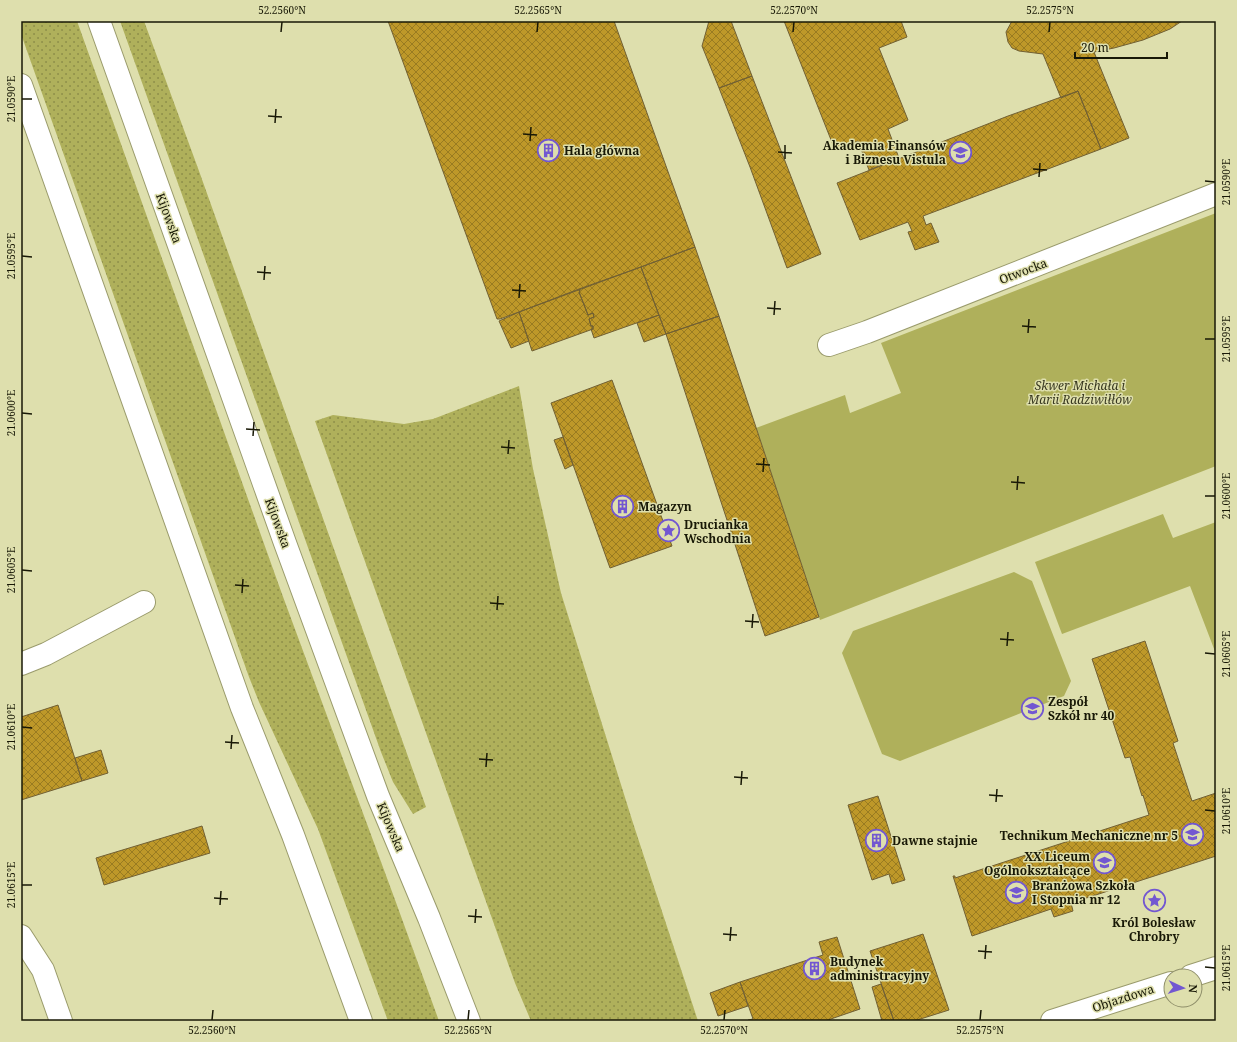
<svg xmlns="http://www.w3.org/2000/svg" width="1237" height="1042" font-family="'Noto Serif',serif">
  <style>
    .grass { fill: url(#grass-dots) }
    .green { fill: #afb05b }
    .building { fill: url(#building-cross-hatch); stroke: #716034 }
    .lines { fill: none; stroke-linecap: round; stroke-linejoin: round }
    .minor-casing { stroke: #9a9b6c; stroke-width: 24 }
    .minor { stroke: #fff; stroke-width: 22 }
    .ticks { fill: none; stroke: #181806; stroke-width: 1.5 }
    .labels { text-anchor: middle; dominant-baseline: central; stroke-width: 3; stroke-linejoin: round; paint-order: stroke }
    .poi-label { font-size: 12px; font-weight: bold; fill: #181806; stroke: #dedfad; text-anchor: start }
    .street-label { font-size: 12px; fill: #181806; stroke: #dedfad }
    .park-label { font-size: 12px; font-style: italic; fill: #37371f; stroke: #dedfad }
    .neatline { fill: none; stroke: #181806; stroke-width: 1.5 }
    .ticks-label { font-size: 10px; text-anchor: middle; fill: #181806 }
  </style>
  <defs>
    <pattern id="grass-dots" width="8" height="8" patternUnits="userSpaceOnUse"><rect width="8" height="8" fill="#afb05b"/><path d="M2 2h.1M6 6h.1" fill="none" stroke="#8d8e49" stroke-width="1.8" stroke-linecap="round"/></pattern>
    <pattern id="building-cross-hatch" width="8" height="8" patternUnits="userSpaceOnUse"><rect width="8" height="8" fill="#be9829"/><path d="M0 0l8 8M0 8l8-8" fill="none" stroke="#997b21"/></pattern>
  </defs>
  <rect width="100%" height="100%" fill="#dedfad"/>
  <path class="grass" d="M21 21H77L282 594 394 897 439 1021H388L318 829 259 702 249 677 21 34Z
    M120 21H144L199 171 426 807 413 814 393 782 381 752Z
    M519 386 533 469 561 593 633 823 698 1021H531L515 983 315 421 333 415 404 424 433 419Z"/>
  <path class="green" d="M1216 213V466L820 620 756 428 845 395 850 413 901 393 881 343Z
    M1163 514 1173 538 1216 522V654L1190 586 1062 634 1035 562Z
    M1014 572 1032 581 1071 681 1064 696 900 761 882 754 842 653 853 631Z"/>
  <path class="building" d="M388 21H614L695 247 500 319H497Z
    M709 21H731L752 76 719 88 702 46Z
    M784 21H901L907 37 879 48 908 120 888 129 899 158 869 170 858 141 835 150Z
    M1012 21H1182L1170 29 1143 40 1114 48 1094 52 1129 138 1101 149 1078 91 1061 98 1043 54 1019 51 1012 48 1008 42 1006 32Z
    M752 76 821 254 787 268 750 167 719 88Z
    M1078 91 1101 149 923 216 926 225 931 223 939 242 915 250 908 232 912 231 908 222 860 240 837 183 1008 116Z
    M695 247 719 316 666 334 641 267Z
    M641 267 659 315 594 338 591 329H593V326H591L589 319 594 317 593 313 588 315 579 292 580 291 579 289Z
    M579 289 580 291 579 292 588 315 593 313 594 317 589 319 591 326H593V329L532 351 519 312Z
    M519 312 529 341 511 348 499 321Z
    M659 315 666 334 644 342 637 323Z
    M719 316 819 617 765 636 666 334Z
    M612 380 672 546 610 568 551 403Z
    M563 437 573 465 565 469 554 440Z
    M1145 641 1178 741 1173 743 1192 801 1216 793V856L1071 903 1073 911 1054 917 1051 909 972 936 953 876H955V878L1149 815 1143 795 1142 796 1130 757 1125 758 1092 659Z
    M58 705 82 781 21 800V717Z
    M101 750 108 773 82 781 75 758Z
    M878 796 905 880 892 884 889 874 872 880 848 805Z
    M202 826 210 853 104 885 96 858Z
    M923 934 949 1010 914 1021H894L870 951Z
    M837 937 860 1009 825 1021H749L748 1020 753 1019 740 982 823 955 819 942Z
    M740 982 748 1006 718 1016 710 993Z
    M881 984 894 1021H882L872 987Z"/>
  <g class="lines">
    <defs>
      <path id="minor" d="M99 21 285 543 378 796 429 918 469 1021
        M21 85 242 708 293 835 361 1021
        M829 345 867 332 1216 194
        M21 664 46 654 144 602
        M21 936 43 970 61 1021
        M1191 976 1216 968
        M1052 1021 1171 983"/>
    </defs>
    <use href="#minor" class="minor-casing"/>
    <use href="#minor" class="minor"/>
  </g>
  <path class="ticks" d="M281 32 282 22M537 32 538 22M793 32 794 22M1049 32 1050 22M22 99H32M268 116 282 117M275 123 276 109M523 134 537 135M530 141 531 127M778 152 792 153M785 159V145M1033 169 1047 170M1039 177 1040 163M1205 181 1215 182M22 256 32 257M257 272 271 273M264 280 265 266M512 290 526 291M519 298 520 284M767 308 781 309M774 315 775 301M1022 326 1036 327M1028 333 1029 319M1205 339H1215M22 413 32 414M246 429 260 430M253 436 254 422M501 447 515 448M508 454 509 440M756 464 770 465M763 472 764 458M1011 482 1025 483M1017 490 1018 476M1205 496H1215M22 570 32 571M235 585 249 586M242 593 243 579M490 603 504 604M497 610 498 596M745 621 759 622M752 628 753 614M1000 639 1014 640M1007 646 1008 632M1205 653 1215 654M22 727 32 728M225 742 239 743M231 749 232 735M479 759 493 760M486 767 487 753M734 777 748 778M741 785 742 771M989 795 1003 796M996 802 997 789M1205 810 1215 811M22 885H32M214 898 228 899M220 905 221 891M468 916 482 917M475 923 476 909M723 934 737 935M730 941 731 927M978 951 992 952M985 959 986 945M1205 967 1215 968M212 1020 213 1010M468 1020 469 1010M724 1020 725 1010M980 1020 981 1010"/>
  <defs>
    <symbol id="building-ring" viewBox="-11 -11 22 22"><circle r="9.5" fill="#dedfad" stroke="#7257d1" stroke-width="1.5"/><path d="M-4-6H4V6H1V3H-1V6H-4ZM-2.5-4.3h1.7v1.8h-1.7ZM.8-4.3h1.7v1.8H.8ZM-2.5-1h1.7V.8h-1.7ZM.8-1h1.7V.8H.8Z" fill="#7257d1"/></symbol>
    <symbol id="university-ring" viewBox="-11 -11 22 22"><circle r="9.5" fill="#dedfad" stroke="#7257d1" stroke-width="1.5"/><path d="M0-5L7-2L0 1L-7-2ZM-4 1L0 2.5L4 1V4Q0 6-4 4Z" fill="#7257d1"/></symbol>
    <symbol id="sight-ring" viewBox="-11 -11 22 22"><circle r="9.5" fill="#dedfad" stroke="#7257d1" stroke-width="1.5"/><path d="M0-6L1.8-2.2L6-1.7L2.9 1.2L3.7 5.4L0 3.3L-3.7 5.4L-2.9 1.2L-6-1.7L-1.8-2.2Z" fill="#7257d1"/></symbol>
    <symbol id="school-ring" viewBox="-11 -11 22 22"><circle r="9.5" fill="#dedfad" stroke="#7257d1" stroke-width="1.5"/><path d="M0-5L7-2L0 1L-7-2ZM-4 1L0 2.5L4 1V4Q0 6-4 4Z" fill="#7257d1"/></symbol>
  </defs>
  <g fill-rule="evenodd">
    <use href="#building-ring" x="536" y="138" width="25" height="25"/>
    <use href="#university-ring" x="948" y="140" width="25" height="25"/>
    <use href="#building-ring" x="610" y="494" width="25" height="25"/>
    <use href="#sight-ring" x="656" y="518" width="25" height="25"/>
    <use href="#school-ring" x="1020" y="696" width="25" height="25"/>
    <use href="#school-ring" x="1180" y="822" width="25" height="25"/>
    <use href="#building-ring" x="864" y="828" width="25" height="25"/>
    <use href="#school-ring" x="1092" y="850" width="25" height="25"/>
    <use href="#school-ring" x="1004" y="880" width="25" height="25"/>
    <use href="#sight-ring" x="1142" y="888" width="25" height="25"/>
    <use href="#building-ring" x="802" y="956" width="25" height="25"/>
  </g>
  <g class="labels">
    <g class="poi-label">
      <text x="946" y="145" text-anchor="end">Akademia Finansów<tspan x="946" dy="14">i Biznesu Vistula</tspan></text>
      <text x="564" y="150">Hala główna</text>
      <text x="638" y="506">Magazyn</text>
      <text x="684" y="524">Drucianka<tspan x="684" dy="14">Wschodnia</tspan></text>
      <text x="1048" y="701">Zespół<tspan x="1048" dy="14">Szkół nr 40</tspan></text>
      <text x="1178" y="835" text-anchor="end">Technikum Mechaniczne nr 5</text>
      <text x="892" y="840">Dawne stajnie</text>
      <text x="1090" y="856" text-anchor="end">XX Liceum<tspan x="1090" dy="14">Ogólnokształcące</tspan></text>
      <text x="1032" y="885">Branżowa Szkoła<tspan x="1032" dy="14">I Stopnia nr 12</tspan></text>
      <text x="1154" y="922" text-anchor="middle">Król Bolesław<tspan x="1154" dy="14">Chrobry</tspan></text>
      <text x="830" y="961">Budynek<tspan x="830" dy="14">administracyjny</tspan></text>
    </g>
    <g class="street-label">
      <text transform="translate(169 218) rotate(70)">Kijowska</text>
      <text transform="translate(1023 271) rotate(-21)">Otwocka</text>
      <text transform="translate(278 523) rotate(70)">Kijowska</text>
      <text transform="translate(391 827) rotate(67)">Kijowska</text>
      <text transform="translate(1123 998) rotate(-18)">Objazdowa</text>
    </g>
    <g class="park-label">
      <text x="1080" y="385">Skwer Michała i<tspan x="1080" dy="14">Marii Radziwiłłów</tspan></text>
    </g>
  </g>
  <rect width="1237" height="1042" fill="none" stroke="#dedfad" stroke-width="44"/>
  <g transform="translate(1183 988) rotate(94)"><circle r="19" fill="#dedfad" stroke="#8f8f6a"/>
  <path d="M0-3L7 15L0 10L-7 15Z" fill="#7257d1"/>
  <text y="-6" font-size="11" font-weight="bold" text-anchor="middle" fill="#181806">N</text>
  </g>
  <path d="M1075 52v6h92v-6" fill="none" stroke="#181806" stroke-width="2"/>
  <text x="1081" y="52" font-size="12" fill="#181806" stroke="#dedfad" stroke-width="3" paint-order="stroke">20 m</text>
  <rect x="22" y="22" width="1193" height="998" class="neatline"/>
  <g class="ticks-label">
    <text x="282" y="14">52.2560°N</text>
    <text x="538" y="14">52.2565°N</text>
    <text x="794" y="14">52.2570°N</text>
    <text x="1050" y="14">52.2575°N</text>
    <text transform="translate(11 99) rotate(-90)" y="4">21.0590°E</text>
    <text transform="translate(1226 182) rotate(-90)" y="4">21.0590°E</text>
    <text transform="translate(11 256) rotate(-90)" y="4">21.0595°E</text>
    <text transform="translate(1226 339) rotate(-90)" y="4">21.0595°E</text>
    <text transform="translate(11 413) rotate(-90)" y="4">21.0600°E</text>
    <text transform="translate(1226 496) rotate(-90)" y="4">21.0600°E</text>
    <text transform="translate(11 570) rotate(-90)" y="4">21.0605°E</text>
    <text transform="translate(1226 654) rotate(-90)" y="4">21.0605°E</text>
    <text transform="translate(11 727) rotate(-90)" y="4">21.0610°E</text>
    <text transform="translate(1226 811) rotate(-90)" y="4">21.0610°E</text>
    <text transform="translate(11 885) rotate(-90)" y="4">21.0615°E</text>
    <text transform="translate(1226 968) rotate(-90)" y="4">21.0615°E</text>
    <text x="212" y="1034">52.2560°N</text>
    <text x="468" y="1034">52.2565°N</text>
    <text x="724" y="1034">52.2570°N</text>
    <text x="980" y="1034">52.2575°N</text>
  </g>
</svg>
